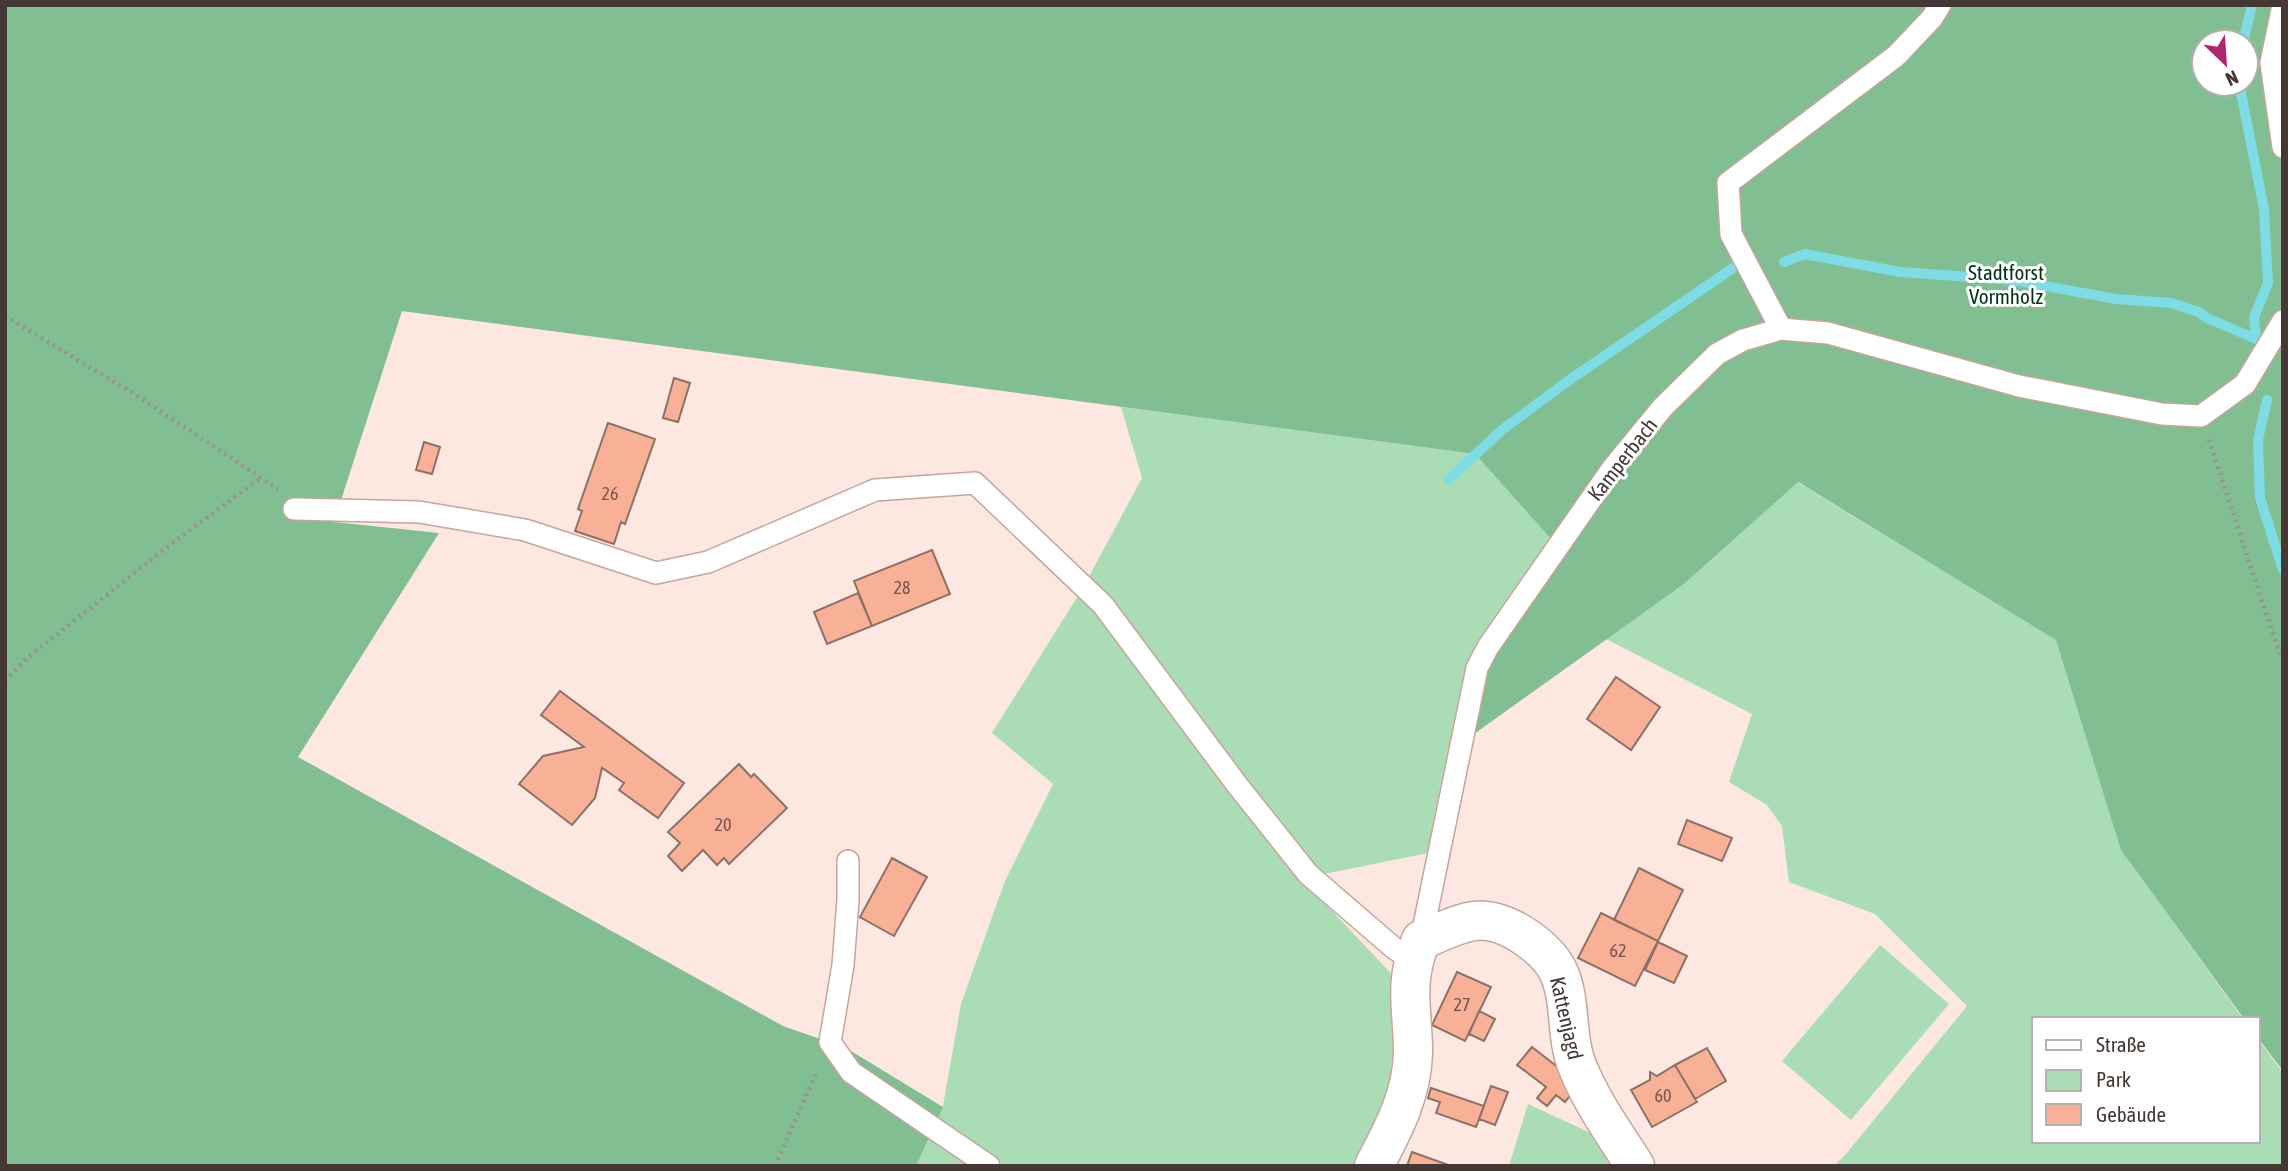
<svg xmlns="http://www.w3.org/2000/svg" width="2288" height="1171" font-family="'Asap Condensed',sans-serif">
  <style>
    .green { fill: #aaddb6 }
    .forest { fill: #81be91; fill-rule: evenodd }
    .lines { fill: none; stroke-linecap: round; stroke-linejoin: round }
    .stream { stroke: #7ddce4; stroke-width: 10 }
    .building { fill: #f8b197; stroke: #8e7166; stroke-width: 2 }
    .service-casing { stroke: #c6a69b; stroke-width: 24 }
    .minor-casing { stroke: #c6a69b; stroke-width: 41 }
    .path { stroke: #9d8d87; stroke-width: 4.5; stroke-dasharray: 2 5; stroke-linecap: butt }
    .service { stroke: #fff; stroke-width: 21 }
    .minor { stroke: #fff; stroke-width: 38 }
    .labels { text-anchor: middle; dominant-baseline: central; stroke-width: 6; stroke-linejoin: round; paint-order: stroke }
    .number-label { font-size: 18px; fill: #72564d }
    .park-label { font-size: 21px; fill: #023316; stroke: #fff }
    .street-label { font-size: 21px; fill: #453834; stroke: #fff }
  </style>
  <rect width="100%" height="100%" fill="#fce8e0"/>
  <path class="green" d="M1121 407 1475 454 1554 542 1467 671 1461 687 1453 748 1433 852 1314 876 1086 582 1142 478Z
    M1797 482 2057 640 2122 851 2243 1019H2034V1141H2258V1039L2283 1073V1166H1834L1846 1154 1967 1006 1875 914 1789 882 1782 826 1767 805 1729 782 1752 714 1606 639 1683 585Z
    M1081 591 1300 877 1401 984 1407 1057 1366 1166H1001L938 1118 943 1106 961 1004 1005 881 1053 784 992 733Z
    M1880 945 1949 1004 1851 1120 1782 1061Z
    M1528 1104 1606 1140 1623 1166H1509Z
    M929 1136 974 1166H916Z"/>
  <path class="forest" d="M5 5H2283V1071L2258 1038V1019H2244L2121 850 2056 640 1798 482 1684 584 1467 739 1486 668 1562 551 1475 454 402 311 334 522 439 533 298 757 783 1026 846 1048 943 1107 916 1166H5ZM2204 42H2246V84H2204Z"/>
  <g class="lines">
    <path class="stream" d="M2243 42 2252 5
      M1784 262 1805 254 1900 272 2012 280 2116 299 2171 303 2199 312 2207 318 2256 339 2254 317 2268 283 2264 209 2241 93V84
      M2267 400 2258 440 2260 498 2283 570
      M1449 479 1503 429 1568 381 1733 268"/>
  </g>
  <path class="building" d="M674 378 690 383 678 422 663 418Z
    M608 423 655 439 625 524 621 522 614 544 575 531 582 511 578 509Z
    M424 442 440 447 432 474 416 470Z
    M932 550 950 594 872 626 854 581Z
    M858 593 872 626 827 644 814 612Z
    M1616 677 1660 707 1631 750 1587 719Z
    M560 691 684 783 658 818 619 790 624 783 602 768 595 798 572 825 519 784 543 756 584 747 541 715Z
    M739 764 751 777 754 774 787 808 729 864 724 858 717 865 703 850 682 871 668 856 680 843 668 832Z
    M1687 820 1732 838 1722 861 1678 844Z
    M892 858 927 877 894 936 860 917Z
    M1639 868 1683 890 1658 941 1614 920Z
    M1601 913 1658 941 1635 986 1578 958Z
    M1658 942 1687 956 1674 983 1645 970Z
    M1457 972 1491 987 1465 1041 1432 1025Z
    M1479 1011 1495 1019 1484 1041 1469 1034Z
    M1532 1047 1569 1076 1575 1089 1565 1102 1556 1095 1547 1106 1537 1098 1546 1087 1517 1065Z
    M1707 1048 1726 1081 1695 1099 1675 1065Z
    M1675 1065 1697 1102 1652 1127 1631 1090 1650 1080V1072L1657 1076Z
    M1491 1086 1508 1092 1495 1125 1479 1119Z
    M1431 1088 1484 1106 1476 1127 1436 1113 1440 1102 1428 1098Z
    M1412 1152 1451 1166H1407Z"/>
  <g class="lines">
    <defs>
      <path id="service" d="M2283 5 2271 63 2283 147
        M1781 329 1731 234 1728 183 1896 56 1932 18 1940 5
        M294 509 419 512 525 530 656 573 708 562 875 490 975 483 1103 605 1238 786 1308 874 1395 949 1413 960
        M848 861V900L843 965 830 1042 851 1072 989 1166
        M1421 940 1477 668 1488 647 1612 469 1663 407 1717 354 1743 340 1781 329 1828 333 2019 386 2162 414 2201 416 2245 384 2283 321"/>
      <path id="minor" d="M1374 1166C1393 1130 1412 1095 1413 1053 1413 1009 1403 984 1421 940 1440 933 1466 918 1487 921 1513 924 1549 950 1559 973 1572 1003 1565 1038 1578 1068 1592 1103 1615 1134 1635 1166"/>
    </defs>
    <use href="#service" class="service-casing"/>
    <use href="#minor" class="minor-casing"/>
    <path class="path" d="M5 316 136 395 278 489
      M2209 440 2276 643 2283 658
      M5 681 26 659 171 544 261 478
      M775 1166 817 1071"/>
    <use href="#service" class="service"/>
    <use href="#minor" class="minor"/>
  </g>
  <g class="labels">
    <g class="number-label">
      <text x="610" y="493">26</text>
      <text x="902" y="587">28</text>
      <text x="723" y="824">20</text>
      <text x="1618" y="950">62</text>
      <text x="1462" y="1004">27</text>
      <text x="1663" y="1095">60</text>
    </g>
    <g class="park-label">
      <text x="2006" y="272">Stadtforst<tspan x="2006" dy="24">Vormholz</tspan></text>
    </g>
    <g class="street-label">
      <text transform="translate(1622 459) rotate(-52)">Kamperbach</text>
      <text transform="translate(1567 1018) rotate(77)">Kattenjagd</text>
    </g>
  </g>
  <rect width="2288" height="1171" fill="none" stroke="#453834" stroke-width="14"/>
  <rect x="2032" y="1017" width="228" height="126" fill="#ffffff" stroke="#b5afae" stroke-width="2"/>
  <rect x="2046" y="1040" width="35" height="10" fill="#ffffff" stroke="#b5afae" stroke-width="2"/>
  <text x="2096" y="1052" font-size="21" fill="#453834">Straße</text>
  <rect x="2046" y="1070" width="35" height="21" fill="#aaddb6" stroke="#b5afae" stroke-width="2"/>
  <text x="2096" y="1087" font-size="21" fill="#453834">Park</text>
  <rect x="2046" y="1104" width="35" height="21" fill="#f8b197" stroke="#b5afae" stroke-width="2"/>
  <text x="2096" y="1122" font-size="21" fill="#453834">Gebäude</text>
  <g transform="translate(2225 63) rotate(155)"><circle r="33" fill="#ffffff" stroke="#b5afae" stroke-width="2"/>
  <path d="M0-5L12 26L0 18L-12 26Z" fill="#ad276d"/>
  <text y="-10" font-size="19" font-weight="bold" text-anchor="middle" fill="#453834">N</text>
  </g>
</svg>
